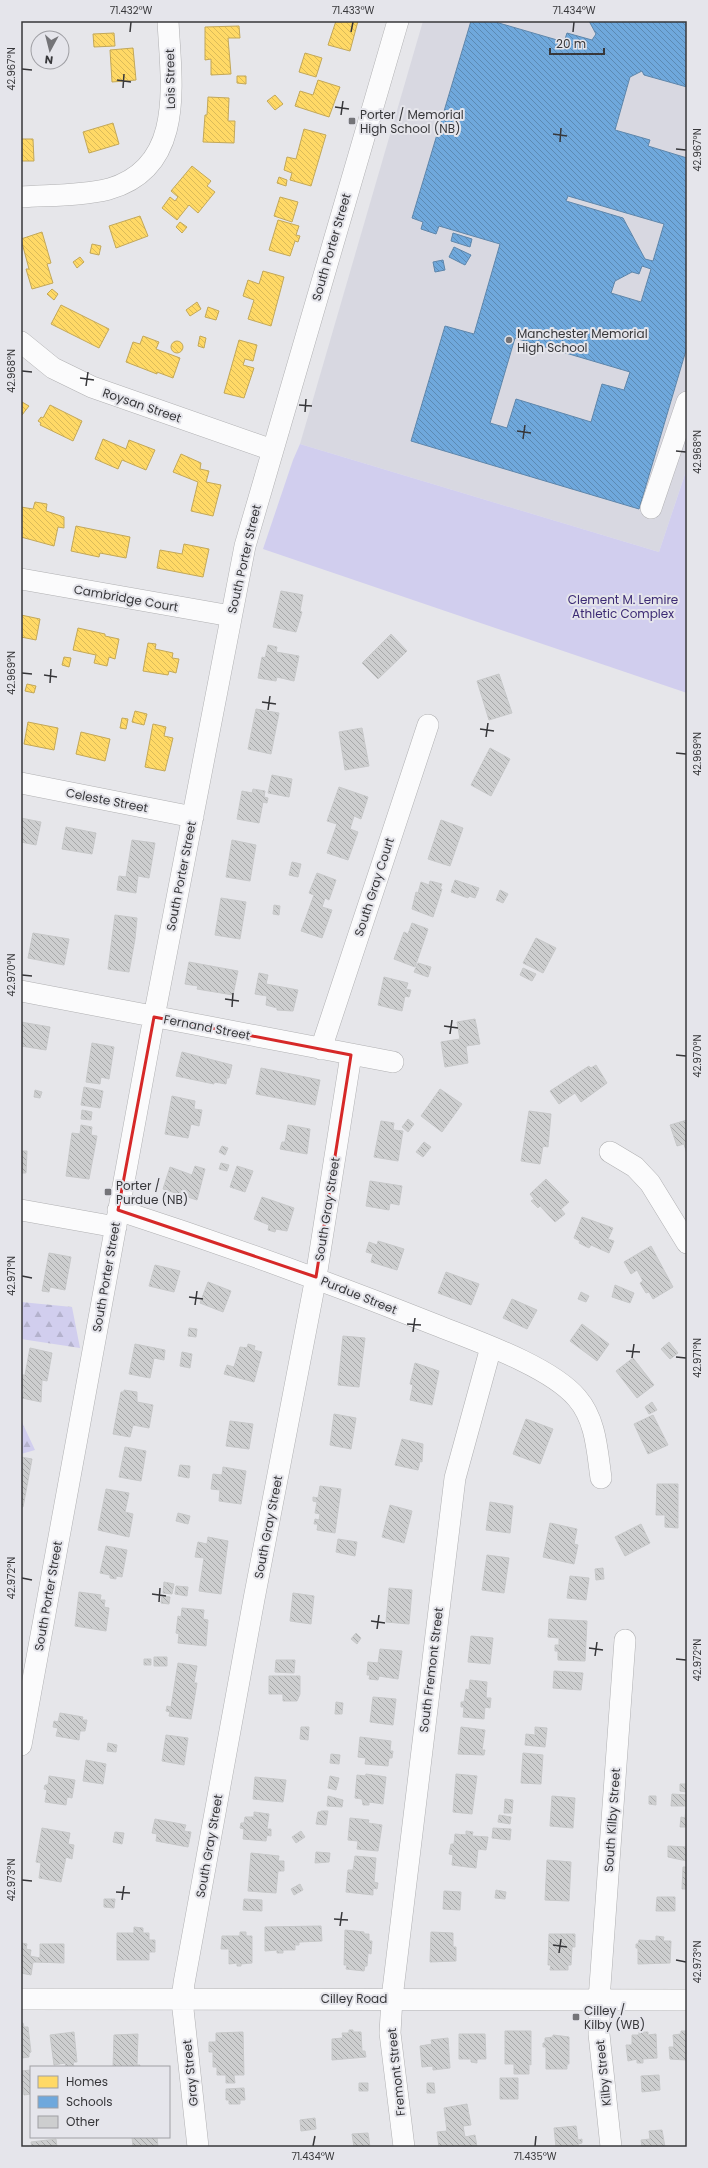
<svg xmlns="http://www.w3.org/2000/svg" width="708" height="2168" font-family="Poppins,sans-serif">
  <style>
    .built { fill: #d8d8e1 }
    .forest { fill: url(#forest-firs) }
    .park { fill: #d1ceee }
    .homes { fill: url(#homes-back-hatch); stroke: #c3a859 }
    .schools { fill: url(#schools-back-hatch); stroke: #5e86ab; fill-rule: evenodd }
    .building { fill: url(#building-back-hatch); stroke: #c7c8c9 }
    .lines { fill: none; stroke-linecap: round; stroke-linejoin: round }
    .minor-casing { stroke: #b0b0b2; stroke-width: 22 }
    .minor { stroke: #fbfbfc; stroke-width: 21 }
    .marked { fill: none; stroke: #d62828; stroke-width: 3; stroke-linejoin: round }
    .ticks { fill: none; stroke: #37373a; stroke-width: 1.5 }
    .poi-dot { fill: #747478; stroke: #e5e5eb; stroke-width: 1.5 }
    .labels { text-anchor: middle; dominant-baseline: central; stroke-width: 4; stroke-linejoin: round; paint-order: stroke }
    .street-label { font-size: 12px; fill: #37373a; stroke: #e5e5eb }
    .poi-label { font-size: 12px; fill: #37373a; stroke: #e5e5eb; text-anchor: start }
    .park-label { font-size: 12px; fill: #3c2b74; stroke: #e5e5eb }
    .neatline { fill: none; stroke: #37373a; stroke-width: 1.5 }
    .ticks-label { font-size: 10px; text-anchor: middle; fill: #37373a }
  </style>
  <defs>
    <pattern id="forest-firs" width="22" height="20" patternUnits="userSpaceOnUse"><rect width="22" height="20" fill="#d1ceee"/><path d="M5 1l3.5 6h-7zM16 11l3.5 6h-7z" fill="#b4b2cd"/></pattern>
    <pattern id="homes-back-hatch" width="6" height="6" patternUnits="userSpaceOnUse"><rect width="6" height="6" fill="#ffd966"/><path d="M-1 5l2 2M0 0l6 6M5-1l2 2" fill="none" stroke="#dbbb59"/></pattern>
    <pattern id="schools-back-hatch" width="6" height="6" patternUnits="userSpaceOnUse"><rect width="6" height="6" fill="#6fa8dc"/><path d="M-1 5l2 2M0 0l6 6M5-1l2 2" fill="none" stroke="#5c8ab3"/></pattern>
    <pattern id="building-back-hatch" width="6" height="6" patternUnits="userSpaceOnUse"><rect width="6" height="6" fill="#cdcecf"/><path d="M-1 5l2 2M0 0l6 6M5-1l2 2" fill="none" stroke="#a7a8a9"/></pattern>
  </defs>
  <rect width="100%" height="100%" fill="#e6e6ea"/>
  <path class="built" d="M423 21H687V468L659 552 300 444Z"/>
  <path class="forest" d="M21 1302 72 1307 80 1348 21 1339Z
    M21 1420 35 1450 21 1454Z"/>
  <path class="park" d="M300 444 659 552 687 468V693L263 549 293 460Z"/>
  <path class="homes" d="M336 21H358L350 51 328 45Z
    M239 26 240 38H228L231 74 211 75V59L205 60V27Z
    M114 33 115 46 94 47 93 34Z
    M133 48 136 80 112 82 110 50Z
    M305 53 322 58 316 77 299 72Z
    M237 76H246V84L237 83Z
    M318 80 340 87 329 117 295 106 300 91 313 95Z
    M275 95 283 104 275 110 267 101Z
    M208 97 229 98 228 121H235L234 143 203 142 205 115H207Z
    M113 123 119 144 89 153 83 132Z
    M304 129 326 135 311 186 290 180 292 173 284 170 287 157 296 159Z
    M21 139H33L34 161H21Z
    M192 166 211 181 207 186 215 192 198 213 189 205 177 220 162 208 170 197 175 201 178 197 171 191Z
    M279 177 287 180 286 186 277 183Z
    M280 197 298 202 292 222 274 216Z
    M140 216 148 236 116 248 109 226Z
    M278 220 299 226 296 235 300 236 298 242 295 241 290 256 269 250Z
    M180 222 187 227 182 233 176 227Z
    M42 232 51 263 47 264 53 283 32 289 26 269H29L21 239Z
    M92 244 101 246 99 255 90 253Z
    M80 257 84 262 77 268 73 262Z
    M263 271 284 277 271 326 248 319 254 300 243 296 248 280 259 284Z
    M52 289 58 294 54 300 47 294Z
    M197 302 201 309 190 316 186 310Z
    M61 305 109 329 99 348 51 324Z
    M208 307 219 311 216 320 205 317Z
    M143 336 159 342 156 349 180 358 173 378 157 372V374L126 362 133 342 140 344Z
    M200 336 206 338 204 348 198 346Z
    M239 340 257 345 253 361 245 359 243 365 254 368 244 398 224 393Z
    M171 347a6 6 0 1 1 12 0a6 6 0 1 1-12 0Z
    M22 402 29 406 22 415H21Z
    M50 405 82 421 73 441 40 425 41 423 38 421 41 417 43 418Z
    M103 439 126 449 129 440 155 450 146 470 122 460 118 469 95 459Z
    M181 454 201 463 200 469 209 471 206 482 221 485 213 516 191 511 198 482 173 472Z
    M35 502 47 504 46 511 64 517V528L58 527 54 546 21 537V507L33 509Z
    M76 526 130 537 126 558 100 553 99 557 71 551Z
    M184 544 209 549 203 577 157 568 160 550 182 554Z
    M21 615 40 619 36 640 21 637Z
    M78 628 105 634V636L119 639 115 659 109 657 107 666 94 663 96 655 73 650Z
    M148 643 156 644 155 649 173 653 172 658 179 659 176 673 169 671 168 675 143 671Z
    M64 657 71 658 69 667 62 665Z
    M27 684 36 686 34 693 25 691Z
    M135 711 147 714 144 725 132 722Z
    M122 718 128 719 126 729 120 728Z
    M28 722 58 728 54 750 24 744Z
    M153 724 166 727 164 736 173 738 165 771 145 767Z
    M81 732 110 739 105 761 76 754Z"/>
  <path class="schools" d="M471 21H492L564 42 567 33 592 40 596 34 589 21H687V87L644 75 642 71 630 77 615 130 650 140 648 146 687 158V347L639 509 411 441 445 326 474 334 500 244 439 226 436 234 421 229 423 222 412 218ZM568 196 664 224 653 261 645 259 623 218 566 201ZM642 266 651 269 641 302 611 293 615 281 632 272 639 274ZM515 338 630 372 624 390 602 384 591 422 516 399 507 428 490 423Z
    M453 233 472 239 470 247 451 241Z
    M454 247 471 255 465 265 449 257Z
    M443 260 445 270 435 272 433 262Z"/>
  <path class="building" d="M281 591 303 595 300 611 302 612 296 632 273 627Z
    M391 634 407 651 378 679 362 663Z
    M268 645 277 647 276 652 299 656 294 681 277 677 276 681 258 678 262 657 265 658Z
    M499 674 512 713 489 720 477 681Z
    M256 709 279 713 271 754 248 749Z
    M362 728 369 766 345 770 339 732Z
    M490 748 510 759 491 796 471 785Z
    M272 775 292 779 289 797 268 793Z
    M339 787 368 797 361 819 354 816 350 829 358 832 348 860 327 853 337 824 327 821Z
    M253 789 265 791 264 797 268 798 267 803 263 802 259 823 237 819 242 791 252 793Z
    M21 818 41 822 36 845 21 842Z
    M441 820 463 828 450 866 428 859Z
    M66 827 96 833 92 854 62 849Z
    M132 840 155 843 149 878 138 876 136 893 117 890 119 876 126 877Z
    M232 840 256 845 250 881 226 877Z
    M292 862 301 864 298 877 289 875Z
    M317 873 336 880 329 900 325 898 322 907 332 910 322 938 301 931 314 895 309 893Z
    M455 880 479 888 475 898 469 896 468 898 451 892Z
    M430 881 442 884 440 889H442L433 917 412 909 416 892 418 893 421 882 429 885Z
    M500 890 508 894 503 903 496 900Z
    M221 898 246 902 240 939 215 935Z
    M274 905 280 906 279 915 273 914Z
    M115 915 137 918 135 939 129 972 108 969Z
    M412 923 428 929 415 967 394 959 404 932 408 934Z
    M33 933 69 939 64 965 28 958Z
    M536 938 556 948 543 973 523 963Z
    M189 962 238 971 233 995 197 989 198 986 185 984Z
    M418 963 431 967 428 977 414 972Z
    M523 968 536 974 532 981 520 975Z
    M259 973 268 975 266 984 298 990 293 1011 277 1010V1008L266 1005 267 996 255 994Z
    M384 977 408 983 406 989 411 990 409 997 405 996 402 1011 378 1005Z
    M475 1019 480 1044 466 1046 468 1063 445 1067 441 1042 460 1039 457 1022Z
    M21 1022 50 1027 46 1050 21 1046Z
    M92 1043 114 1047 109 1079 101 1077 100 1084 86 1082Z
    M182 1052 232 1065 229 1078H227L226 1084 214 1082V1084L176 1076Z
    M596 1065 607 1083 581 1102 575 1093 559 1104 550 1091 589 1066 591 1068Z
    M261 1068 320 1080 315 1105 256 1094Z
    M84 1087 103 1091 100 1108 81 1105Z
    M440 1089 462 1104 442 1132 421 1116Z
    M35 1090 42 1092 40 1098 34 1097Z
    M172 1096 195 1101 194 1109 202 1110 199 1126 191 1124 188 1138 165 1134Z
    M82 1110 92 1112 91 1120 81 1119Z
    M529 1111 551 1114 548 1147 543 1146 540 1164 521 1161Z
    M408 1119 414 1124 408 1132 402 1127Z
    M687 1120V1154L684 1144 677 1146 670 1125Z
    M381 1121 394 1123 393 1130 403 1131 398 1161 374 1157Z
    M81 1125 92 1127 91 1135 97 1136 89 1179 66 1176 72 1133 80 1134Z
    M288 1125 310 1129 307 1154 280 1149 282 1142H285Z
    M424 1142 431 1147 423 1157 416 1152Z
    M222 1146 228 1148 225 1155 219 1152Z
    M21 1151H27L26 1173H21Z
    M221 1163 229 1165 227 1171 219 1169Z
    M195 1166 205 1169 197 1200 163 1189 170 1167 192 1175Z
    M237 1166 253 1171 245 1192 230 1187Z
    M546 1179 569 1202 561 1209 565 1214 555 1222 540 1206 538 1208 531 1201 534 1199 530 1194Z
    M370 1181 402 1186 399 1205 390 1203 389 1210 366 1206Z
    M262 1197 294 1208 287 1231 276 1229 275 1232 268 1230 269 1225 254 1219Z
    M582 1217 613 1228 608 1239 614 1241 609 1253 591 1245 589 1248 579 1243 580 1241 574 1238Z
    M378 1241 404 1249 397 1270 371 1262 373 1254 366 1252 369 1242 377 1245Z
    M651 1246 673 1287 653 1299 649 1292 646 1293 640 1283 643 1281 637 1270 631 1274 624 1262Z
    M49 1253 71 1257 65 1290 50 1287 49 1292 42 1291Z
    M155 1265 180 1271 174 1292 149 1286Z
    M446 1272 479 1284 471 1305 438 1293Z
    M208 1282 231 1291 223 1312 200 1303Z
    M615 1285 634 1293 630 1303 612 1297Z
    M581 1292 589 1296 586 1302 578 1299Z
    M512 1299 537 1310 527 1329 503 1318Z
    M582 1324 609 1344 597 1361 570 1341Z
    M189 1328 197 1329 196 1337 188 1336Z
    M343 1336 365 1338 359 1387 338 1385Z
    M669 1342 678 1353 670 1359 661 1349Z
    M135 1344 165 1350 164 1360 154 1358 150 1378 129 1374Z
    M248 1344 255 1346 254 1350 262 1352 254 1382 224 1374 227 1365 234 1367 240 1347 247 1348Z
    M30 1348 52 1353 47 1381 42 1380 41 1402 22 1398 24 1388H21V1375H25Z
    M182 1352 192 1354 190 1368 180 1366Z
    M633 1358 654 1385 637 1398 616 1371Z
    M415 1363 439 1371 432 1405 410 1400 413 1385 410 1384Z
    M124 1390 137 1392V1402L153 1405 149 1428 133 1425 130 1437 113 1434 121 1392H124Z
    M652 1402 657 1410 649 1414 645 1407Z
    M334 1414 356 1418 351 1449 330 1445Z
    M653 1415 668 1445 648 1454 634 1424Z
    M526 1419 553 1429 540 1464 513 1454Z
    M230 1421 253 1424 249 1449 226 1446Z
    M402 1439 423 1444 422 1462 420 1461 418 1470 395 1465Z
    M125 1447 146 1451 141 1481 119 1477Z
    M21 1457 32 1459 23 1507H21Z
    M180 1465 190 1466 189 1478 178 1476Z
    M223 1467 246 1471 241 1504 219 1501 220 1490 211 1489 213 1474 222 1475Z
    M657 1484H678V1528L665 1527V1515H656Z
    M320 1486 341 1489 335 1533 317 1530 318 1524H314L315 1519 319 1520 320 1514 315 1513 317 1502 313 1501V1497L318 1498Z
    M106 1489 129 1493 125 1512 133 1514 129 1537 98 1530Z
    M490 1502 513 1506 510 1533 486 1530Z
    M390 1505 412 1511 404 1543 382 1537Z
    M178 1513 190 1516 188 1524 176 1521Z
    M550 1523 577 1529 574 1544 578 1545 574 1564 543 1557Z
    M641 1524 650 1543 625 1556 615 1537Z
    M208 1537 228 1541 221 1594 199 1591 204 1558 195 1557 198 1542 207 1544Z
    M338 1539 357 1542 355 1556 336 1552Z
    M106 1546 127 1550 122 1577 116 1576V1579L110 1578V1575L100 1573Z
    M487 1555 509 1558 504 1593 482 1590Z
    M603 1568 604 1579 596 1580 595 1569Z
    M570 1576 589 1578 586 1600 567 1598Z
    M164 1582 174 1584 172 1594 163 1593Z
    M176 1586 188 1587 187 1596 175 1594Z
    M389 1588 412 1590 409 1624 386 1622Z
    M79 1592 101 1595 100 1600H105L104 1607 109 1608 106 1631 75 1626Z
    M293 1593 314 1596 311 1624 290 1621Z
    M162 1596 170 1597 169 1604 161 1603Z
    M182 1608 204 1610 203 1619 208 1620 206 1646 178 1643 179 1634 176 1633 178 1616 181 1617Z
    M549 1619 587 1621 585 1661 558 1660V1651H555V1645H559V1638L548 1637Z
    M356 1633 361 1638 357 1644 351 1639Z
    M471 1636 493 1638 490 1664 468 1662Z
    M380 1649 402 1651 398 1679 379 1676 378 1680 369 1679 370 1675H367L368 1662 378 1663Z
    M154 1657H167V1666H154Z
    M144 1659H151V1665H144Z
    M276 1660H295L294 1673 275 1672Z
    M178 1663 197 1666 194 1683H197L191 1719 169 1716 170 1712 166 1711 167 1706 171 1707Z
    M554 1671 583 1673 581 1690 553 1688Z
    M269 1676H300V1694L297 1701H283V1694H269Z
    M470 1680 487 1682 486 1698H491L490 1708 485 1707 484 1719 463 1717 464 1707H461V1702H464L466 1689 469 1690Z
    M373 1697 396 1699 393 1725 370 1722Z
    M336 1702 343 1703 342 1714H335Z
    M60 1713 83 1717 82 1720H87L85 1731H80L79 1740 56 1736 58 1728 53 1727 54 1721 58 1722Z
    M301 1727H309L308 1740 300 1739Z
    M461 1727 485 1730 482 1750H485L484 1755 458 1754Z
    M535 1727 547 1728 545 1747 525 1745 526 1734 535 1735Z
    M166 1735 188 1738 184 1765 162 1761Z
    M360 1737 391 1741 390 1751H393L392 1758H389L388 1766 365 1764 366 1758 358 1757Z
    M108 1743 117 1745 116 1752 107 1751Z
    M523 1753 543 1755 541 1784 521 1783Z
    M331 1754 340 1755 339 1764 330 1763Z
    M86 1760 106 1764 103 1784 83 1781Z
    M366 1774 386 1777 383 1804 369 1802V1805H363L362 1799 355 1798 357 1775 365 1776Z
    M456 1774 477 1776 472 1814 453 1812Z
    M49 1776 75 1780 72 1798 67 1797 66 1805 45 1802 47 1790 44 1789 45 1785H48Z
    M330 1776 339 1778 336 1790 328 1788Z
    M255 1777 286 1780 283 1802 253 1799Z
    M680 1784H687V1792L680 1791Z
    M672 1794 687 1795V1806H671Z
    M328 1796 343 1800 342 1807 327 1806Z
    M552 1796 575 1798 573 1828 550 1826Z
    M649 1796H656V1805L649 1804Z
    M505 1799 513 1800 512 1813H504Z
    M686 1809 687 1827H680L681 1817 685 1818Z
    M321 1811H328L326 1825 316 1824 318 1812H321Z
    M254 1812 269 1814 267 1829H271V1836L267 1835 266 1841 243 1839 244 1829 240 1828 241 1823H244L245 1817H254Z
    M499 1815 511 1817 510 1824 498 1822Z
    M350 1818 369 1820 368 1823 382 1825 378 1851 357 1849 358 1841 348 1840Z
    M155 1819 186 1825 184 1831 191 1832 188 1847 156 1841 157 1834 152 1833Z
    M42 1828 70 1833 68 1844 74 1845 72 1859 66 1857 61 1882 39 1878 41 1863 36 1862Z
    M493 1828 511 1829 510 1840 492 1838Z
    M301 1831 305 1837 296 1843 292 1837Z
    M466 1831 473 1832 472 1836 488 1837 486 1850 478 1849 476 1868 452 1865 453 1855 449 1854 451 1844H454L455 1834 466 1835Z
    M115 1832 124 1833 122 1844 113 1842Z
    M668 1846 687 1847V1861L668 1857Z
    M316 1852 330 1853 329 1862 315 1863Z
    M251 1853 279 1856 278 1861H284V1871H278L276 1893 248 1891Z
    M355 1856 376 1858 374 1882 378 1883 377 1889 373 1888V1895L346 1892 348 1870H353Z
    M547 1860 571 1862 569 1901 545 1900Z
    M683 1867H687V1889H682Z
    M300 1884 303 1890 294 1895 291 1889Z
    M496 1890 506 1892 505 1899 495 1898Z
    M444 1891 461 1892 460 1910 443 1909Z
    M657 1897H675V1911H656Z
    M104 1899H115L114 1908 104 1907Z
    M244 1899 262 1900V1911L243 1910Z
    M321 1926 322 1941 299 1942V1945H295V1950H283V1953H277V1950L265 1951V1927Z
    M134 1927 143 1928V1933H149V1940H155V1952H149V1960H117V1933H134Z
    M345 1930 364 1932V1934H369V1941H372L371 1954 368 1953 367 1966H365L364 1971 346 1969 347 1965H344Z
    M240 1932H246V1936H252V1963L241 1964V1966H237V1963L229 1964V1949H221L222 1936H240Z
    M431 1932 453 1933V1947H456V1961L430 1962Z
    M549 1934H575V1947H572L571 1965H568V1970H550L551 1965H548Z
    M656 1936 664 1937 663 1941H671L670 1963 638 1964V1948H636V1944H638L639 1940 656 1941Z
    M21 1943 27 1944 26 1949 31 1950 30 1956 40 1958V1944H64V1963L33 1962 31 1975 21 1973Z
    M21 2023H23L24 2027H28L31 2052 29 2053V2057L22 2058Z
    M349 2030H353V2032H361L362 2051H365L366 2057 332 2060V2039L343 2038 342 2033H349Z
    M505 2031H531V2065L529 2064V2074H514V2064H505Z
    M681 2031H687V2064L686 2060 670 2059 669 2047H674L673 2035 681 2034Z
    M74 2032 77 2062H73L74 2067H66L65 2063 54 2065 50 2035Z
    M243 2032 244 2075H234L235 2083H226V2075H217V2067H213V2052H209V2042H216V2033Z
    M639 2032H648V2035L656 2034 657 2058 643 2059V2063H637V2059L628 2061 626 2045H632V2035H639Z
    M138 2034 137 2065H140V2067H113L114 2035Z
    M459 2034H485L486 2059H477V2063L471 2062V2059H459Z
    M553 2035 569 2037V2064H567V2069H546V2047H543V2043H545V2038L553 2037Z
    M448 2038 450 2068 433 2070V2066L422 2067 420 2046 432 2044 431 2040Z
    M31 2070V2094L24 2095 21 2071Z
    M659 2075 660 2090 642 2092 641 2076Z
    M500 2078H518V2099H500Z
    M359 2083H368V2091H359Z
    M427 2083H434L435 2093H427Z
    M244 2088 245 2100H240V2104H229V2100H226V2089Z
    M467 2104 471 2125 463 2126 465 2137 475 2135 477 2147H439L437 2132 447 2131 444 2108Z
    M315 2118 316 2129 301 2131 300 2120Z
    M576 2126 578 2140 582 2139V2143L578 2144 579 2147H556L554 2128Z
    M662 2130 665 2147H642L641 2140 650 2139 649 2131Z
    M368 2133 370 2147H354L352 2134Z
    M132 2137H157L158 2147H133Z
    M56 2139 57 2147H32L31 2142Z"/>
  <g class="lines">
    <defs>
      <path id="minor" d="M21 197C50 195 81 196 109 189 186 167 171 82 168 21
        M21 342 53 368 92 387 272 450
        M651 508 687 402
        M21 579 231 616
        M21 783 193 817
        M21 991 393 1062
        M321 1049 428 725
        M610 1152 635 1167 650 1183 687 1243
        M21 1210 116 1227
        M118 1210C226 1245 331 1283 436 1325 476 1341 550 1366 577 1398 596 1420 597 1450 601 1478
        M21 1745 154 1017 245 546 398 21
        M21 1999 687 2000
        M198 2147 182 2000 184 1983 254 1599 316 1277 351 1055
        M404 2147 390 2033 392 1998 455 1478 491 1347
        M611 2147 599 2034V2000L625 1640"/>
    </defs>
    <use href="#minor" class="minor-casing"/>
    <use href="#minor" class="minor"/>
  </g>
  <path class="marked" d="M154 1017 351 1055 316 1277 118 1210Z"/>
  <path class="ticks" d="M130 32 131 22M351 32 353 22M573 32 574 22M22 69 32 70M117 80 131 82M123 88 124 74M335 107 349 109M341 115 343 101M553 134 567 136M560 142 561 128M676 149 686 150M22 371 32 372M80 378 94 380M86 386 88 372M299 405 312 406M305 412 306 399M517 431 531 433M523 439 525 425M676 451 686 452M22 673 32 674M44 675 57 677M50 683 51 669M262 702 276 704M268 710 270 696M480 729 494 731M486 737 488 723M676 753 686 754M22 975 32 976M225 999 239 1001M232 1007 233 993M444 1026 458 1028M450 1034 452 1020M676 1055 686 1056M22 1276 32 1278M189 1297 203 1299M195 1305 197 1291M407 1324 421 1325M413 1332 415 1318M626 1351 640 1352M676 1357 686 1358M632 1358 634 1344M22 1578 32 1580M152 1594 166 1596M159 1602 160 1588M371 1621 385 1623M377 1629 379 1615M589 1648 603 1650M595 1656 597 1642M676 1659 686 1660M22 1880 32 1881M116 1892 130 1893M122 1900 124 1886M334 1919 348 1920M340 1926 342 1912M553 1945 567 1947M559 1953 561 1939M676 1960 686 1962M313 2146 315 2136M535 2146 536 2136"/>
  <g class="poi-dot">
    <rect x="348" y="117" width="8" height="8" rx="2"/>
    <circle cx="509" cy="340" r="4"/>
    <rect x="104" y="1188" width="8" height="8" rx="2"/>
    <rect x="572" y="2013" width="8" height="8" rx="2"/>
  </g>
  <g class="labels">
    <g class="street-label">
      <text transform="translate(170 79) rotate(-91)">Lois Street</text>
      <text transform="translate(331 247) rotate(-74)">South Porter Street</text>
      <text transform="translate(142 405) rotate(19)">Roysan Street</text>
      <text transform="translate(244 559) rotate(-77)">South Porter Street</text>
      <text transform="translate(126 598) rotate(10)">Cambridge Court</text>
      <text transform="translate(107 800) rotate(11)">Celeste Street</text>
      <text transform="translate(181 876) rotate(-79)">South Porter Street</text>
      <text transform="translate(374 887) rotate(-72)">South Gray Court</text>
      <text transform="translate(207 1027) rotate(11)">Fernand Street</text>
      <text transform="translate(327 1209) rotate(-81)">South Gray Street</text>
      <text transform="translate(106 1277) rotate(-80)">South Porter Street</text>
      <text transform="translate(359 1295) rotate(22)">Purdue Street</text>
      <text transform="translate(268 1527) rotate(-79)">South Gray Street</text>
      <text transform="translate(48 1596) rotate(-80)">South Porter Street</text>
      <text transform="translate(431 1670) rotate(-83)">South Fremont Street</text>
      <text transform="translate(612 1820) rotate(-86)">South Kilby Street</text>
      <text transform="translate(209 1846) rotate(-80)">South Gray Street</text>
      <text x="354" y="1998">Cilley Road</text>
      <text transform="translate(396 2072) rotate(-96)">Fremont Street</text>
      <text transform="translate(190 2073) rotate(-96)">Gray Street</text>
      <text transform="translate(603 2073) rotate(-96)">Kilby Street</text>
    </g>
    <g class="poi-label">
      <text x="360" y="114">Porter / Memorial<tspan x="360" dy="14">High School (NB)</tspan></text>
      <text x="517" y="333">Manchester Memorial<tspan x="517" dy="14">High School</tspan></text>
      <text x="116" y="1185">Porter /<tspan x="116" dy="14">Purdue (NB)</tspan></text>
      <text x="584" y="2010">Cilley /<tspan x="584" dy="14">Kilby (WB)</tspan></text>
    </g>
    <g class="park-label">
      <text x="623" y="599">Clement M. Lemire<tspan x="623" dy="14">Athletic Complex</tspan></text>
    </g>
  </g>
  <rect width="708" height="2168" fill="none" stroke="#e5e5eb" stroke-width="44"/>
  <rect x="30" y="2066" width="140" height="72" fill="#e5e5eb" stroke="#9f9fa4"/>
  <rect x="38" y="2076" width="20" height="12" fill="#ffd966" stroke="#9f9fa4"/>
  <text x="66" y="2086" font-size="12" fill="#37373a">Homes</text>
  <rect x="38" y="2096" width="20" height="12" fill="#6fa8dc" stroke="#9f9fa4"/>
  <text x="66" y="2106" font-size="12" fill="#37373a">Schools</text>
  <rect x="38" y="2116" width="20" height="12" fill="#cdcecf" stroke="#9f9fa4"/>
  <text x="66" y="2126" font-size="12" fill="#37373a">Other</text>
  <g transform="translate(50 50) rotate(187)"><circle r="19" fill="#e5e5eb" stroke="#9f9fa4"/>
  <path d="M0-3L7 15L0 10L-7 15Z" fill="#747478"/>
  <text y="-6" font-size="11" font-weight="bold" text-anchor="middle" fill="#37373a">N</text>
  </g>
  <path d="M550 48v6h54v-6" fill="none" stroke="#37373a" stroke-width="2"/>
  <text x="556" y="48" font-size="12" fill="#37373a" stroke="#e5e5eb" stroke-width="3" paint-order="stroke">20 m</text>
  <rect x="22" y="22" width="664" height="2124" class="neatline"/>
  <g class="ticks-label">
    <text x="131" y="14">71.432°W</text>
    <text x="353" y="14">71.433°W</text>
    <text x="574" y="14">71.434°W</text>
    <text transform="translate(11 69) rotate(-90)" y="4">42.967°N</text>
    <text transform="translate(697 150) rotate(-90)" y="4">42.967°N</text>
    <text transform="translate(11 371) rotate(-90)" y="4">42.968°N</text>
    <text transform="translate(697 452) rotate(-90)" y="4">42.968°N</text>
    <text transform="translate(11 673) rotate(-90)" y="4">42.969°N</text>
    <text transform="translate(697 754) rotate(-90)" y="4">42.969°N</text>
    <text transform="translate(11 975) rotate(-90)" y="4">42.970°N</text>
    <text transform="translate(697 1056) rotate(-90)" y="4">42.970°N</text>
    <text transform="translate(11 1276) rotate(-90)" y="4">42.971°N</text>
    <text transform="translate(697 1358) rotate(-90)" y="4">42.971°N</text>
    <text transform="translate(11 1578) rotate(-90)" y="4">42.972°N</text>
    <text transform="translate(697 1660) rotate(-90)" y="4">42.972°N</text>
    <text transform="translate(11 1880) rotate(-90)" y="4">42.973°N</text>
    <text transform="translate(697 1962) rotate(-90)" y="4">42.973°N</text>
    <text x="313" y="2160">71.434°W</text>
    <text x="535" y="2160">71.435°W</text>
  </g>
</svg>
